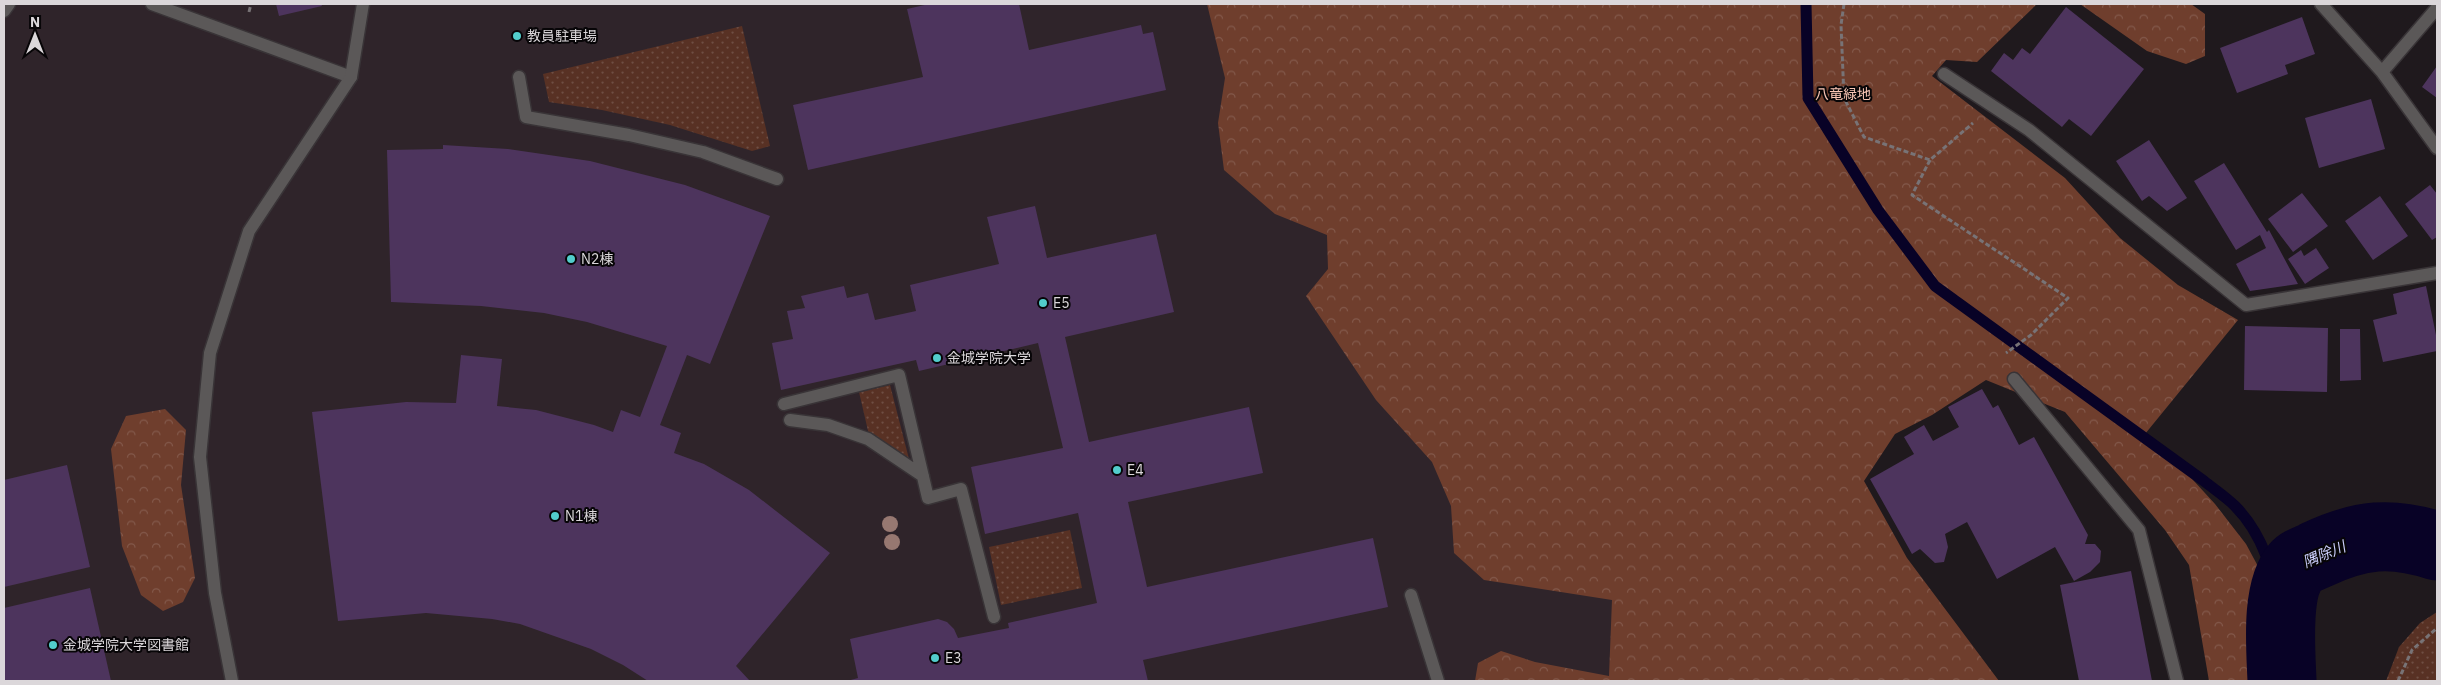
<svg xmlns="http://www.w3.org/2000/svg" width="2441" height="685" font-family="'IBM Plex Sans','Noto Sans JP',sans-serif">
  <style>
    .built { fill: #2f242a }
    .grass { fill: url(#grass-dots) }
    .forest { fill: url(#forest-crowns) }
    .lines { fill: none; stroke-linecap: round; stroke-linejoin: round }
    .stream { stroke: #080226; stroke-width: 11 }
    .river { stroke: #080226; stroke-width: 69 }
    .building { fill: #4d345d }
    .service-casing { stroke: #393437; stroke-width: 15 }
    .pedestrian-casing { stroke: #393437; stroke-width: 15 }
    .minor-casing { stroke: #393437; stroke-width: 15 }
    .path { stroke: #787376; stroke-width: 3; stroke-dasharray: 5 2.5; stroke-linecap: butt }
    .service { stroke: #5b5858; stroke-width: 12 }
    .pedestrian { stroke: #5b5858; stroke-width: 12 }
    .minor { stroke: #5b5858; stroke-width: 12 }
    .tree { fill: #977871 }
    .poi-dot { fill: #52cdcc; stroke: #070507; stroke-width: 2 }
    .labels { text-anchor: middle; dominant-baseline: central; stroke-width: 4; stroke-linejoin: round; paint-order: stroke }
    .poi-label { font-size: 14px; fill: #dbd7da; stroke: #070507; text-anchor: start }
    .park-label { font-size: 14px; fill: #f9c6b5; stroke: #070507 }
    .water-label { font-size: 15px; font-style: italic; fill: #cacdfa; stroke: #070507 }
  </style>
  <defs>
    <pattern id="grass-dots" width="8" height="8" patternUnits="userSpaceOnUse" patternTransform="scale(1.25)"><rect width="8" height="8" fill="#583124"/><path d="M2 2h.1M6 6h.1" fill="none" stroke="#6f4e43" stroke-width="1.8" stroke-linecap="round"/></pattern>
    <pattern id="forest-crowns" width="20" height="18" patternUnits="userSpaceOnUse" patternTransform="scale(1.25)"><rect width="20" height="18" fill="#6f3e2d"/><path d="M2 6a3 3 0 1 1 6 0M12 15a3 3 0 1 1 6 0" fill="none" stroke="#83594b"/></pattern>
  </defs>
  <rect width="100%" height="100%" fill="#1f191d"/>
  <path class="built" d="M4 4H1588L1812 437 1945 681H4Z"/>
  <path class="grass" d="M742 26 770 146 752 151 670 125 602 110 549 102 543 74Z
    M890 385 909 459 869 435 859 392Z
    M1070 530 1082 588 1001 605 989 547Z
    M2437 612V681H2386L2399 647 2420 623Z"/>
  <path class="forest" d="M1207 4H2037L1977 62 1946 60 1932 76 2065 178 2120 238 2178 285 2238 320 2145 434 2172 457 2215 504 2246 544 2260 570 2262 681H2209L2189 565 2165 530 2065 412 1986 380 1932 415 1895 434 1864 481 1907 558 1999 681H1475L1478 663 1501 651 1535 662 1609 676 1612 600 1484 580 1454 553 1451 506 1432 462 1376 400 1306 296 1328 269 1327 235 1275 214 1224 170 1218 123 1225 78Z
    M2080 4H2191L2205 14V56L2186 64 2147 51Z
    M165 409 186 430 181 485 195 578 183 602 163 611 141 595 122 546 111 449 126 416Z"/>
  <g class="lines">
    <path class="stream" d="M1806 4 1808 98 1878 210 1935 286 2204 481C2214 489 2226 497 2235 506 2264 535 2273 573 2281 612"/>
    <path class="river" d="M2282 681C2281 651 2275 590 2296 566 2300 561 2311 558 2316 555 2360 534 2392 531 2437 546"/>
  </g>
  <path class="building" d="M276 4H321L322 6 279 16Z
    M929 4H1019L1029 50 1141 25 1143 34 1153 32 1166 90 808 170 793 105 923 77 907 9Z
    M2066 7 2144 69 2091 136 2069 119 2062 127 1991 71 2004 53 2013 60 2022 48 2030 54Z
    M2302 17 2315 54 2285 65 2288 74 2237 93 2220 48Z
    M2437 66V98L2422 87Z
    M2371 99 2385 149 2319 168 2305 118Z
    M2149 140 2187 198 2167 211 2149 196 2142 201 2116 161Z
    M443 145 508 149 590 161 685 185 770 216 710 364 687 355 660 425 681 433 674 453 704 464 749 490 830 553 736 666 750 681H648L623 665 591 649 520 624 492 619 426 613 338 621 312 412 406 402 456 403 461 355 502 359 497 406 536 410 594 425 613 432 621 410 640 417 667 346 587 322 544 313 481 306 391 302 387 150 443 149Z
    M2224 163 2267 232 2269 230 2298 284 2250 291 2236 264 2266 248 2260 235 2236 250 2194 181Z
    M2430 185 2437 194V237L2432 240 2405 204Z
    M2302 193 2328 226 2293 252 2268 219Z
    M2380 196 2408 236 2373 260 2345 221Z
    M1035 206 1047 258 1156 234 1174 312 1065 337 1089 442 1249 407 1263 473 1128 502 1147 587 1373 538 1388 607 1143 660 1148 681H847L858 678 850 639 938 619 947 622 954 629 958 638 1009 628 1008 623 1097 603 1078 513 985 534 971 467 1063 448 1038 343 919 371 916 360 781 390 772 343 793 339 787 311 805 308 801 296 844 286 847 298 868 293 875 320 916 311 910 285 999 264 987 217Z
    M2316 248 2329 268 2305 284 2288 259 2301 250 2304 256Z
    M2426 286 2437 340V351L2383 362 2373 320 2397 314 2393 294Z
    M2245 326 2328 328 2327 392 2244 390Z
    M2340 329H2360L2361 380 2340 381Z
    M1982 389 1993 408 1998 405 2019 445 2034 437 2088 535 2085 544H2095L2101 551 2100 562 2090 572 2074 581 2055 547 1997 579 1967 522 1945 534 1948 547 1944 562 1935 563 1920 549 1912 554 1870 479 1914 454 1904 437 1924 425 1933 441 1959 427 1948 407Z
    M67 465 90 567 4 587V480Z
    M2131 571 2152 681H2079L2060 585Z
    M90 588 111 681H4V608Z"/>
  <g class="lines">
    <defs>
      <path id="service" d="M152 4 351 77
        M4 11 9 4
        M2014 379 2139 530 2177 681
        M1411 595 1438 681"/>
      <path id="pedestrian" d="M519 77 526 117 629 135 703 152 777 179
        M784 404 899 375 928 498 961 489 994 617
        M790 420 828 425 868 439 923 476"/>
      <path id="minor" d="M2321 4 2382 72 2437 148
        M2382 72 2437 8
        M1944 74 2029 130 2246 305 2437 273
        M232 681 215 593 200 457 210 353 249 231 351 77 363 4"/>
    </defs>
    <use href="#service" class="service-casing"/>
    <use href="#pedestrian" class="pedestrian-casing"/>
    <use href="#minor" class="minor-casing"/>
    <path class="path" d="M1844 4 1841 25 1844 98 1864 137 1930 160 1973 123
      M249 12 251 4
      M1930 160 1912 195 2068 298 2031 335 2006 353
      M2398 681 2412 650 2437 628"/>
    <use href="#service" class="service"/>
    <use href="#pedestrian" class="pedestrian"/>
    <use href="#minor" class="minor"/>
  </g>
  <g class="tree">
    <circle cx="890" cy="524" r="8"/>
    <circle cx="892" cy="542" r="8"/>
  </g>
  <g class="poi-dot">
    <circle cx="517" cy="36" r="5"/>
    <circle cx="571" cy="259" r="5"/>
    <circle cx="1043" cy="303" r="5"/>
    <circle cx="937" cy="358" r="5"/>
    <circle cx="1117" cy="470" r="5"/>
    <circle cx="555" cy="516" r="5"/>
    <circle cx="53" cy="645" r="5"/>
    <circle cx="935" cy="658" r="5"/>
  </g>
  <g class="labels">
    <g class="poi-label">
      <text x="527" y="36">教員駐車場</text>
      <text x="581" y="259">N2棟</text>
      <text x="1053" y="303">E5</text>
      <text x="947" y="358">金城学院大学</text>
      <text x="1127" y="470">E4</text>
      <text x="565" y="516">N1棟</text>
      <text x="63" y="645">金城学院大学図書館</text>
      <text x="945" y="658">E3</text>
    </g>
    <g class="park-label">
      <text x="1843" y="94">八竜緑地</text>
    </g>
    <g class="water-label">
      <text transform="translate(2324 554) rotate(-23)">隅除川</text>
    </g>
  </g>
  <rect width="2441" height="685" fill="none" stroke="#dbd7da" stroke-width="10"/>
  <g transform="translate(35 35)" stroke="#070507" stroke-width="4" paint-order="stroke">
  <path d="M0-4L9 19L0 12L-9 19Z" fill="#dbd7da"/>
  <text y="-8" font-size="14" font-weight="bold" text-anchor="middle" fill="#dbd7da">N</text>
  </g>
</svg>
